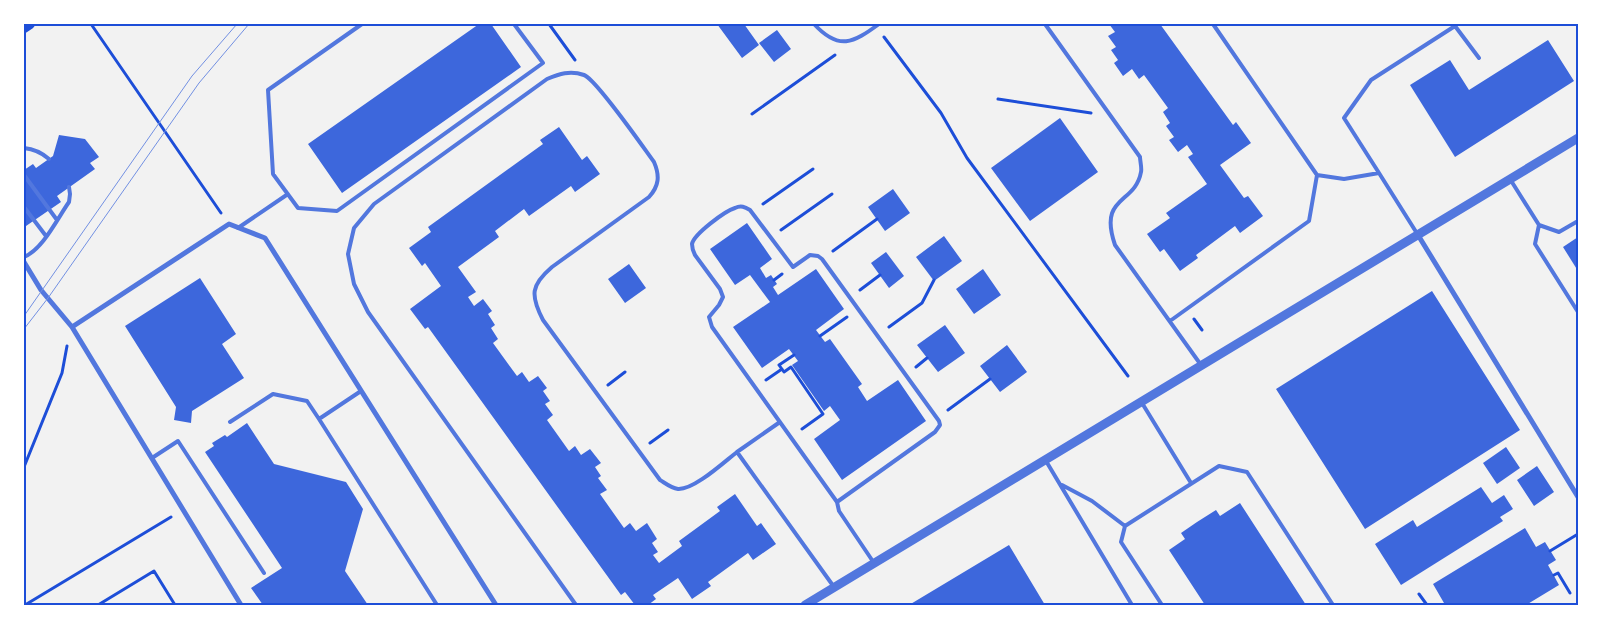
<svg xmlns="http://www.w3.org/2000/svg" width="1602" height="629" font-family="'Noto Serif',serif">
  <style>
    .building { fill: #3d67dc }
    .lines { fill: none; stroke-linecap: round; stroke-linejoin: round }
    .path { stroke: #1d4ed8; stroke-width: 3 }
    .service { stroke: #5277de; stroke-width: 4 }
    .minor { stroke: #5277de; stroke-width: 5 }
    .tertiary { stroke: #5277de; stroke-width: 9 }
    .secondary { stroke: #1d4ed8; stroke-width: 10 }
    .tram { stroke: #7290e2; stroke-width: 1 }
    .neatline { fill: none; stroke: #1d4ed8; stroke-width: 2 }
  </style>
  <rect width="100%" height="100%" fill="#f2f2f2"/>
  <path class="building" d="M479 24H491L521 67 342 193 308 144Z
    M717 24H744L759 45 742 58Z
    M1109 24H1160L1233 125 1236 122 1251 143 1220 165 1244 198 1248 196 1263 216 1240 233 1235 226 1196 255 1198 258 1180 271 1164 249 1160 252 1147 234 1170 218 1166 213 1207 184 1188 157 1193 154 1187 145 1178 152 1169 140 1174 137 1166 126 1170 123 1163 112 1168 108 1144 75 1139 79 1132 69 1123 76 1114 63 1118 60 1111 50 1116 47 1108 36 1115 32Z
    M777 30 791 49 774 62 759 43Z
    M1548 40 1574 81 1455 157 1410 85 1450 60 1469 90Z
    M1060 118 1098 172 1030 221 991 168Z
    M559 127 582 160 587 156 600 174 575 192 571 186 529 216 524 209 495 231 499 237 458 267 476 292 468 297 474 306 483 299 492 311 488 314 495 325 491 328 498 339 493 343 517 376 522 372 529 382 538 376 547 388 543 391 550 401 545 404 553 415 547 420 569 451 575 446 581 455 590 449 601 463 595 467 601 476 598 478 607 490 600 494 624 528 630 523 636 531 647 523 657 539 652 543 658 552 653 555 659 563 682 546 679 541 720 511 717 507 735 494 757 526 761 523 776 544 753 560 748 553 708 582 711 586 692 599 678 578 653 595 656 599 648 605H635L625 592 621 595 428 327 425 329 410 309 441 286 425 263 422 266 409 248 431 232 428 227 543 144 540 140Z
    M59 135 85 139 99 157 90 163 95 169 57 196 61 202 26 226 24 224V170L33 164 36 168 53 156Z
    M893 189 910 213 885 231 868 207Z
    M747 223 772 259 760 268 766 278 771 275 777 284 773 287 778 295 816 269 844 309 816 330 825 342 830 339 862 384 858 387 867 401 898 380 926 421 842 480 814 439 840 420 830 406 824 411 792 365 798 361 789 349 762 368 733 327 770 302 750 275 735 285 710 249Z
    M944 236 962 261 934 281 916 257Z
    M1578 237V271L1563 247Z
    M886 252 904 276 889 288 871 263Z
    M629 264 646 288 625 303 608 279Z
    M983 269 1001 295 974 314 956 289Z
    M200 278 236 334 222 344 244 378 192 411 191 423 174 420 176 407 125 326Z
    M1432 291 1520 430 1365 529 1276 389Z
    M945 325 965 353 938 372 917 345Z
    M1007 345 1027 372 1000 392 980 366Z
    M247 423 274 464 346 482 363 509 345 571 368 605H263L251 588 282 568 205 452 214 446 212 443 225 435 227 437Z
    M1506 447 1520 468 1497 484 1483 463Z
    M1537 466 1554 492 1534 506 1517 480Z
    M1481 487 1492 503 1504 495 1513 509 1500 517 1503 521 1401 585 1375 544 1413 520 1417 527Z
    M1240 503 1306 605H1205L1169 550 1185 539 1181 533 1197 522 1216 510 1220 516Z
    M1525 528 1536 547 1545 542 1556 560 1548 565 1559 585 1526 605H1440L1444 603 1433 584Z
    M1009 545 1045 605H909Z"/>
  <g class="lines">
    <path class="path" d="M91 24 221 213
      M549 24 575 60
      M884 37 941 113 967 158 1128 376
      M998 99 1091 113
      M752 114 835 55
      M763 204 813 169
      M781 230 832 194
      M833 251 877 219
      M774 280 782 274
      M860 290 880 275
      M1194 319 1202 330
      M889 327 922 303 934 280
      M820 336 847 317
      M794 355 779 365 784 372 791 367 823 414 802 429
      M916 367 927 358
      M766 380 782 369
      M608 385 625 372
      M948 410 990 379
      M650 443 668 430
      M24 467 62 373 67 346
      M1550 551 1578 534
      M1554 575 1558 573 1570 593
      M1419 594 1427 605
      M25 605 171 517
      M98 605 154 571 175 605"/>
    <path class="service" d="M362 24 268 90 273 174 298 208 337 211 543 63 514 24
      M814 24C839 51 853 43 879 24
      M1045 24 1140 157C1140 161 1142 168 1141 172 1135 205 1098 195 1115 245L1201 365
      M1213 24 1317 175 1344 179 1379 173 1418 235
      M24 148C34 149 41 152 49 159
      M1379 173 1344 118 1371 80 1455 26 1479 58
      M24 175 57 220
      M1510 179 1539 225 1535 244 1578 312
      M24 207 46 236
      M1539 225 1559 232 1578 221
      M238 228 288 194
      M24 257C43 249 57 219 69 202L70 194 69 187
      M1170 321 1309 221 1317 175
      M361 391 319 419 437 605
      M1142 403 1191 483
      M230 422 273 394 307 401 319 419
      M737 452 780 422
      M152 458 178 441 264 573
      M1046 461 1132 605
      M1062 485 1092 501 1125 526
      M837 502 935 432 940 425 939 421 822 259 818 256 810 255 793 267 750 210C745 207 741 205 735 208 725 211 694 234 692 244 692 248 693 251 695 255L720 289 723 297 719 305 709 317 712 327 837 502 839 511 874 563
      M576 605 368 312 354 284 348 254 354 228 374 204 547 79C559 74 570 70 584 75 596 79 643 147 654 162 660 176 659 186 649 197L552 267C531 285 530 295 543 320L660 480C665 483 671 488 678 489 694 490 724 462 737 452L834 587
      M1162 605 1121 542 1125 526 1219 466 1247 472 1333 605"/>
    <path class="minor" d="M1418 235 1578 497
      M24 262 41 290 72 327 241 605
      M72 327 229 224 265 238 496 605"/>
    <path class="tertiary" d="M805 605 1578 138"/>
    <path class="secondary" d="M24 28 30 24"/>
    <path class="tram" d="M24 316 192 76 237 24
      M24 329 48 298 199 83 249 24"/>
  </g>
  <rect width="1602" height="629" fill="none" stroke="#ffffff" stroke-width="50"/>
  <rect x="25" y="25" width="1552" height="579" class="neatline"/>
</svg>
